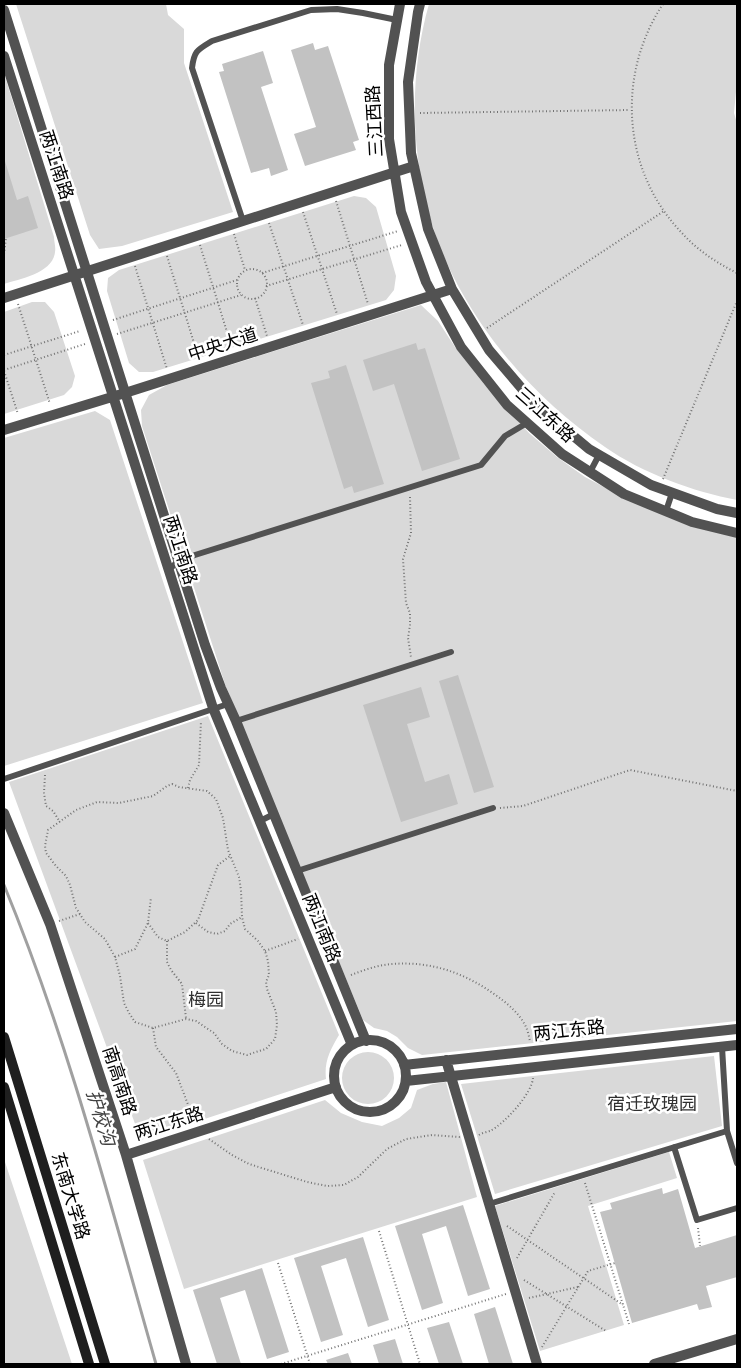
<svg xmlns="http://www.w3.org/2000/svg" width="741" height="1368" font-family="'Source Sans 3','Noto Sans SC',sans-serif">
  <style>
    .green { fill: #d9d9d9 }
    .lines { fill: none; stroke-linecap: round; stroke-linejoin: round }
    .stream { stroke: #a0a0a0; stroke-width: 3 }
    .building { fill: #c2c2c2 }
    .path { stroke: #747474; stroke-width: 2; stroke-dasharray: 1 2.5; stroke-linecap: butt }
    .lane { stroke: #525252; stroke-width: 6 }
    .street { stroke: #525252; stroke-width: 10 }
    .secondary { stroke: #1f1f1f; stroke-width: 10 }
    .labels { text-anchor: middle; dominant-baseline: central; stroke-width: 5; stroke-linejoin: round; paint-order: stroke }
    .street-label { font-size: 18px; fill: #000; stroke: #fff }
    .park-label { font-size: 18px; fill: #303030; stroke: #fff }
    .water-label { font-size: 19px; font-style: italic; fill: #414141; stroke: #fff }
  </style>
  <rect width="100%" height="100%" fill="#fff"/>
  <path class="green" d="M16 4H166L168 15 184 29V63L233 212 122 246 99 249 90 235Z
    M429 4H737V81L734 113 737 123V500C694 492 642 473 605 447 542 404 488 345 453 276 412 194 404 92 429 4Z
    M4 73 54 237C54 242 56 247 55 252 53 273 20 279 4 284Z
    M354 196 366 198 376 207 396 276 394 290 386 300 153 372H139L129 363 107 291 108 278 119 270Z
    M32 302H45L54 312 75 376 72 387 64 395 4 414V312Z
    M421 305 438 321 455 347 484 384 529 433 557 457 585 477 621 496 737 537V1021L422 1055 408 1048 397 1037 387 1031 374 1028 363 1020 225 684 142 426 141 410 149 395 167 385Z
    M95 411 110 420 203 703 4 766V438Z
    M208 716 339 1035C330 1050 324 1062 326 1079L141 1140 9 782Z
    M342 1078a26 26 0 1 1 52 0a26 26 0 1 1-52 0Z
    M714 1056 722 1126 495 1194 461 1084Z
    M446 1082 477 1197 184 1289 143 1160 325 1100 341 1113 362 1122 382 1126 399 1118 411 1108 417 1090 433 1084Z
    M669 1152 677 1178 588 1206 624 1325 540 1351 495 1206Z
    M4 1159 72 1364H4Z"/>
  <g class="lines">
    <path class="stream" d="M4 885C68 1040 110 1203 156 1364"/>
  </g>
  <path class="building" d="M313 43 315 50 328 46 359 140 353 142 356 150 305 166 294 134 316 127 291 50Z
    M263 51 273 83 261 87 288 170 271 176 269 168 251 173 219 72 224 71 222 64Z
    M4 158 17 200 28 196 38 228 4 239Z
    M416 343 418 350 425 348 460 459 422 471 394 384 373 391 363 360Z
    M346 365 384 484 354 493 352 486 344 489 311 383 330 378 328 371Z
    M458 675 494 787 474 793 439 681Z
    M421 687 430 717 407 724 425 782 449 774 458 804 401 822 363 705Z
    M662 1188 663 1194 678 1189 695 1248 737 1235V1277L706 1286 712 1307 699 1310 697 1304 632 1323 600 1212 612 1209 610 1203Z
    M463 1205 490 1289 468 1296 446 1226 422 1234 443 1303 422 1310 395 1226Z
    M363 1237 389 1320 368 1327 346 1258 321 1266 343 1335 321 1342 294 1258Z
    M262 1268 289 1352 267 1359 245 1290 220 1298 241 1364H217L193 1290Z
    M495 1307 513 1364H489L474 1314Z
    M449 1322 463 1364H439L427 1328Z
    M395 1339 403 1364H379L373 1345Z
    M348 1353 352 1364H328L326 1360Z"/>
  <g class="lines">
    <path class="path" d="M663 4C616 75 622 171 682 233 697 250 717 263 737 273
      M737 92V116
      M420 113 630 110
      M336 201 368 304
      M303 212 337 314
      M269 223 303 325
      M234 234 245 270
      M200 245 232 348
      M4 254 6 238
      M167 256 199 359
      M135 266 167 369
      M237 284a15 15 0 1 1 30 0a15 15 0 1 1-30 0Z
      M262 273 398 231
      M266 286 402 245
      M255 298 267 336
      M18 304 50 404
      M113 320 237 280
      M487 328 664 211
      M117 334 241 295
      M4 355 80 331
      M4 370 85 344
      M4 371 18 414
      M663 479 737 301
      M410 497 411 533 403 559 406 603 410 613V625L408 638 411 657
      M45 775 44 793 46 806 53 811 60 822
      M172 784 179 787 207 791 216 799 223 818 228 850 239 877 241 890 242 917 245 929 258 941 265 951 268 961 269 975 266 982 267 989 276 1012 277 1025 275 1039 266 1049 256 1052 247 1055 232 1051 222 1044 214 1033 196 1021 186 1019 153 1028 135 1022 129 1013 124 1003 120 976 115 957 105 939 85 922 76 908 70 885 66 876 56 866 46 853 45 846 48 830 76 810 97 802 119 803 153 796 167 786Z
      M188 788 190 780 199 765 201 721
      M500 808 523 806 630 770 737 791
      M59 921 80 914
      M148 923 158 937 167 941 185 932 198 920 218 865 230 856
      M196 923 208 932 217 934 225 931 230 924 242 917
      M167 941V962L171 970 182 984 186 1018
      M265 951 298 939
      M115 957 135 949 148 923 151 897
      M351 975C364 970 378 965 392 964 432 961 465 973 497 996 508 1004 520 1014 526 1027 528 1031 529 1037 530 1041
      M153 1028 156 1047 176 1073 195 1123
      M479 1135C482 1133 486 1132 490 1131 504 1124 533 1093 533 1077
      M209 1139 232 1155 249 1164 307 1182 327 1186 344 1185 358 1177 387 1149 406 1139 432 1135 460 1137
      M585 1183 629 1324
      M507 1226 623 1305
      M698 1228 700 1246
      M379 1231 420 1364
      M517 1258 555 1192
      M278 1263 310 1364
      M524 1280 606 1331
      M529 1298 578 1287
      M542 1347 588 1271 615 1263
      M281 1364 506 1294"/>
    <path class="lane" d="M243 221 192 68C194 51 197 50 212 41L311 10 337 9 363 13 397 20
      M590 472 599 455
      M666 511 672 493
      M169 570 179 560 481 465 505 436 527 423
      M236 721 451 652
      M4 779 228 704
      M260 821 274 814
      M297 871 493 808
      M727 1131 737 1163
      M674 1147 697 1220 737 1208
      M489 1204 727 1131 722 1047"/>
    <path class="street" d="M400 4 389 65V139L401 212 426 282 461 347 507 405 562 454 624 494 692 522 737 533
      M420 4 418 12 408 82 411 153 414 166 428 229 452 289 489 350 535 404 589 449 651 485 717 509 737 513
      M4 10 205 645 221 688 236 721 366 1041
      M4 56 213 708 352 1045
      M4 298 414 166
      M4 430 125 393 452 289
      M4 813 50 924 126 1155 186 1364
      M334 1076a36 36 0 1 1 72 0a36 36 0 1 1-72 0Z
      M446 1060 537 1364
      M404 1065 737 1029
      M406 1081 737 1045
      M126 1155 336 1087
      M654 1364 737 1339"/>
    <path class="secondary" d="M4 1037 105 1364
      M4 1087 89 1364"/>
  </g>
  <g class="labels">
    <g class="street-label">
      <text transform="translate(375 121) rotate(-93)">三江西路</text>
      <text transform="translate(56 165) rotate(72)">两江南路</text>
      <text transform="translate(223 345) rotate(-18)">中央大道</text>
      <text transform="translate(545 415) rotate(42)">三江东路</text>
      <text transform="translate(180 550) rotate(72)">两江南路</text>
      <text transform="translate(321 928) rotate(68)">两江南路</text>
      <text transform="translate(569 1031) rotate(-6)">两江东路</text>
      <text transform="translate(119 1081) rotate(72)">南高南路</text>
      <text transform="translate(169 1124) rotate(-18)">两江东路</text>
      <text transform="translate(70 1196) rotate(73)">东南大学路</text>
    </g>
    <g class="park-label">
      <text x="206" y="1000">梅园</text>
      <text x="652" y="1104">宿迁玫瑰园</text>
    </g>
    <g class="water-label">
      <text transform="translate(100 1118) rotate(73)">护校沟</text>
    </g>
  </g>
  <rect width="741" height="1368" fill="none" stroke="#000000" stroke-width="10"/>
</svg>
